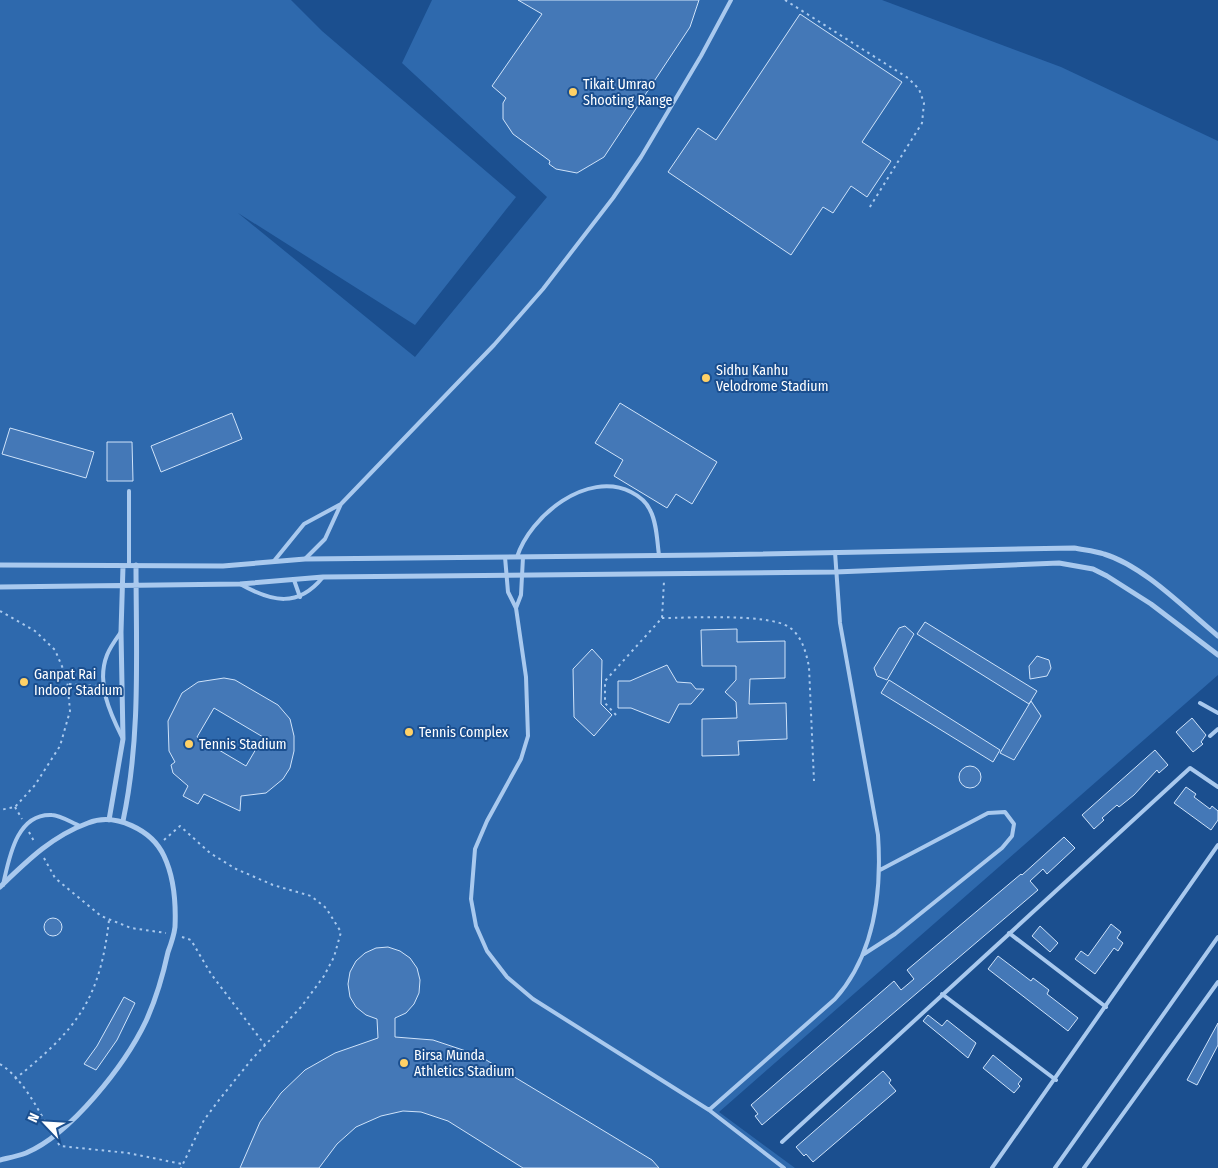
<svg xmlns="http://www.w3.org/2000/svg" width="1218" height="1168" font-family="'Fira Sans Condensed',sans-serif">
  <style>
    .green { fill: #2e69ad }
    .building { fill: #4478b7; stroke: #cfe3fa; fill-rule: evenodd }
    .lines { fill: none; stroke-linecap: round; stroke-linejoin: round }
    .path { stroke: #a9c9ee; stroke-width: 2; stroke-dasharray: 2.5 4; stroke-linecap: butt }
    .service { stroke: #a9c9ee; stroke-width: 4 }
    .minor { stroke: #a9c9ee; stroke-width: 5 }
    .poi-dot { fill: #ffd166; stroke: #1b4f8f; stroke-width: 2 }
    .labels { text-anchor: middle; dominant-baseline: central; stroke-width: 4; stroke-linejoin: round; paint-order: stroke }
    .poi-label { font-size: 14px; fill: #fff; stroke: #1b4f8f; text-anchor: start }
  </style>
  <rect width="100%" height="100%" fill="#1b4f8f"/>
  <path class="green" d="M0 0H291L322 31 516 197 415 325 238 213 415 357 547 197 402 63 432 0H882L1061 67 1218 141V675L719 1112 795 1168H0Z"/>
  <path class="building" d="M518 0H699L690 27 604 157 577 173 556 169 549 164 550 161 513 134 503 119V103L506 98 492 86 542 14Z
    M800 14 902 82 862 142 891 161 867 197 851 186 833 213 823 207 791 255 668 172 698 128 716 140Z
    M620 403 717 462 692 504 676 494 667 508 614 476 623 460 595 443Z
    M232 413 242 439 161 472 151 446Z
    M10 428 94 452 86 478 2 454Z
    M107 442H132L133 481H107Z
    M925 622 1037 691 1029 704 917 634Z
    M905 626 914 634 887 680 877 676 874 668 899 628Z
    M737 629V642L785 641V678L750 679 749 704 786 703 787 739 738 741 739 755 702 756V719L737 718 736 702 725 692 736 680V666H702L701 630Z
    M592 649 602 660 601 704 612 715 594 736 574 717 573 669Z
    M1037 656 1049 660 1051 668 1047 676 1030 679 1029 666Z
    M667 665 677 682 691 683 696 689H704L691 704H679L669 723 631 708H618V681H630Z
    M224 678 235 680 278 705 290 719 294 736V751L290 768 283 779 266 793 241 796 240 811 204 794 198 804 183 796 188 786 173 773 171 765 175 762 169 751 168 721 182 693 198 682ZM214 708 263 737 246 766 197 737Z
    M889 680 1000 750 993 762 881 693Z
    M1031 701 1041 716 1014 760 1000 753Z
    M1192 718 1206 735 1201 742 1203 744 1193 752 1176 732Z
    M1155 750 1168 765 1159 773 1157 770 1134 795 1119 807 1117 805 1102 818 1104 820 1094 829 1082 815Z
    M959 777a11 11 0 1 1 22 0a11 11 0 1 1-22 0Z
    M1186 787 1196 794 1194 797 1210 809 1212 806 1218 811V820L1211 830 1174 803Z
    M1064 837 1075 848 1047 874 1043 869 1030 881 1038 890 762 1125 755 1116 758 1114 751 1105 894 981 901 990 914 979 907 970 1021 874 1022 875Z
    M44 927a9 9 0 1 1 18 0a9 9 0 1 1-18 0Z
    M1111 924 1121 932 1117 938 1123 943 1118 951 1114 948 1095 974 1075 959 1081 951 1088 956Z
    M1040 926 1058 943 1050 952 1032 936Z
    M388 947 400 951 410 958 417 968 420 980 419 993 414 1004 406 1013 395 1018V1037L433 1040 478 1055 652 1160 659 1168H523L448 1121 421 1112 403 1111 381 1116 356 1127 337 1144 319 1168H240L260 1122 281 1093 305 1070 335 1053 378 1038 377 1019 366 1015 356 1007 350 997 348 984 350 972 356 961 365 953 376 948Z
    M998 956 1031 981 1033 978 1049 990 1047 994 1078 1018 1068 1031 988 969Z
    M124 997 135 1003 117 1040 96 1070 84 1064 97 1046Z
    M928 1015 942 1026 947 1020 976 1043 968 1058 923 1021Z
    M1218 1023V1045L1197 1085 1187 1080Z
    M993 1055 1022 1079 1018 1084 1020 1086 1014 1093 983 1068Z
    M883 1071 891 1080 889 1083 896 1091 813 1162 806 1154 804 1156 796 1147Z"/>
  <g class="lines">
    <path class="path" d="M785 0 908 78 919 89 924 103 922 123 868 210
      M0 611 35 631 55 650 67 678 70 711 60 746 35 785 15 807 0 810
      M662 618C690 618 767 613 789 627 802 636 806 652 809 667L814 781
      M69 684 97 686
      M616 715 605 703V681L662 618 664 581
      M15 807 22 819
      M29 832 35 843
      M164 840 180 826 210 853 236 869 273 885 311 896 326 908 341 932 334 957 324 976 301 1007 252 1059 219 1100 204 1120 181 1168
      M44 858 55 878 101 916 131 928 166 933
      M182 937 191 940 211 974 265 1045
      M0 1064C22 1078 36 1106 49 1128
      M15 1079C77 1029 100 1000 109 920
      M58 1143 60 1146 128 1153 182 1164"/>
    <path class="service" d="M505 557 508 592 516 608 526 677 528 736 521 759 487 821 475 849 471 899 476 926 487 951 507 977 533 999 709 1110 784 1168
      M517 557C530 516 587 470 631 492 639 496 646 501 650 510 657 523 657 541 659 555
      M305 559 325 539 341 504
      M274 561 304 524 341 504 494 345 543 289 613 198 641 157 701 56 731 0
      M129 565V491
      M294 580 300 597
      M240 584C272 602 298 608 323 577
      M516 608 521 595 523 557
      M121 632C116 639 110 647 107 655 96 683 110 713 122 737
      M1200 703 1218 713
      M1210 736 1218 729
      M3 885C9 859 16 813 52 815 60 815 72 823 80 826
      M1009 933 1106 1007
      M864 954 895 934 1002 848 1012 836 1014 824 1005 812 988 813 880 870
      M942 994 1056 1080
      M709 1110 835 999C875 954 882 893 878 835L840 623 835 552
      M782 1142 1190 768 1218 787
      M992 1168 1218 845
      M1055 1168 1218 937
      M1084 1168 1218 982"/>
    <path class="minor" d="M0 565 223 566 305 559 707 555 1074 548C1084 550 1095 551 1104 554 1144 566 1186 610 1218 636
      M0 587 240 584 323 577 835 572 1059 563 1093 569 1107 576 1151 604 1218 655
      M109 820 123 739 121 632 123 566
      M123 821C141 737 136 650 136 565
      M0 887C27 861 52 836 88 823 115 812 152 830 164 856 174 877 176 904 175 927 174 935 171 944 168 952 163 975 156 999 146 1021 125 1065 71 1134 26 1153 18 1156 8 1158 0 1160"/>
  </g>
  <g class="poi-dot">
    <circle cx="573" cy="92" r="5"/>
    <circle cx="706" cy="378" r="5"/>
    <circle cx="24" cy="682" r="5"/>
    <circle cx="409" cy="732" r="5"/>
    <circle cx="189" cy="744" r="5"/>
    <circle cx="404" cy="1063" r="5"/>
  </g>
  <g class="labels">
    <g class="poi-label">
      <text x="583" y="84">Tikait Umrao<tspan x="583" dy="16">Shooting Range</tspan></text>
      <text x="716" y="370">Sidhu Kanhu<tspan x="716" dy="16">Velodrome Stadium</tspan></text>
      <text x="34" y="674">Ganpat Rai<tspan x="34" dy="16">Indoor Stadium</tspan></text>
      <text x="419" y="732">Tennis Complex</text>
      <text x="199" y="744">Tennis Stadium</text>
      <text x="414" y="1055">Birsa Munda<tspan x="414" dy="16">Athletics Stadium</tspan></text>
    </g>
  </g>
  <g transform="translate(45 1123) rotate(295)" stroke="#1b4f8f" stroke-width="4" paint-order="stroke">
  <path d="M0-4L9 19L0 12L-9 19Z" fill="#ffffff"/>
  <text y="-8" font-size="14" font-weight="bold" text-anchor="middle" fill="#ffffff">N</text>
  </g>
</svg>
